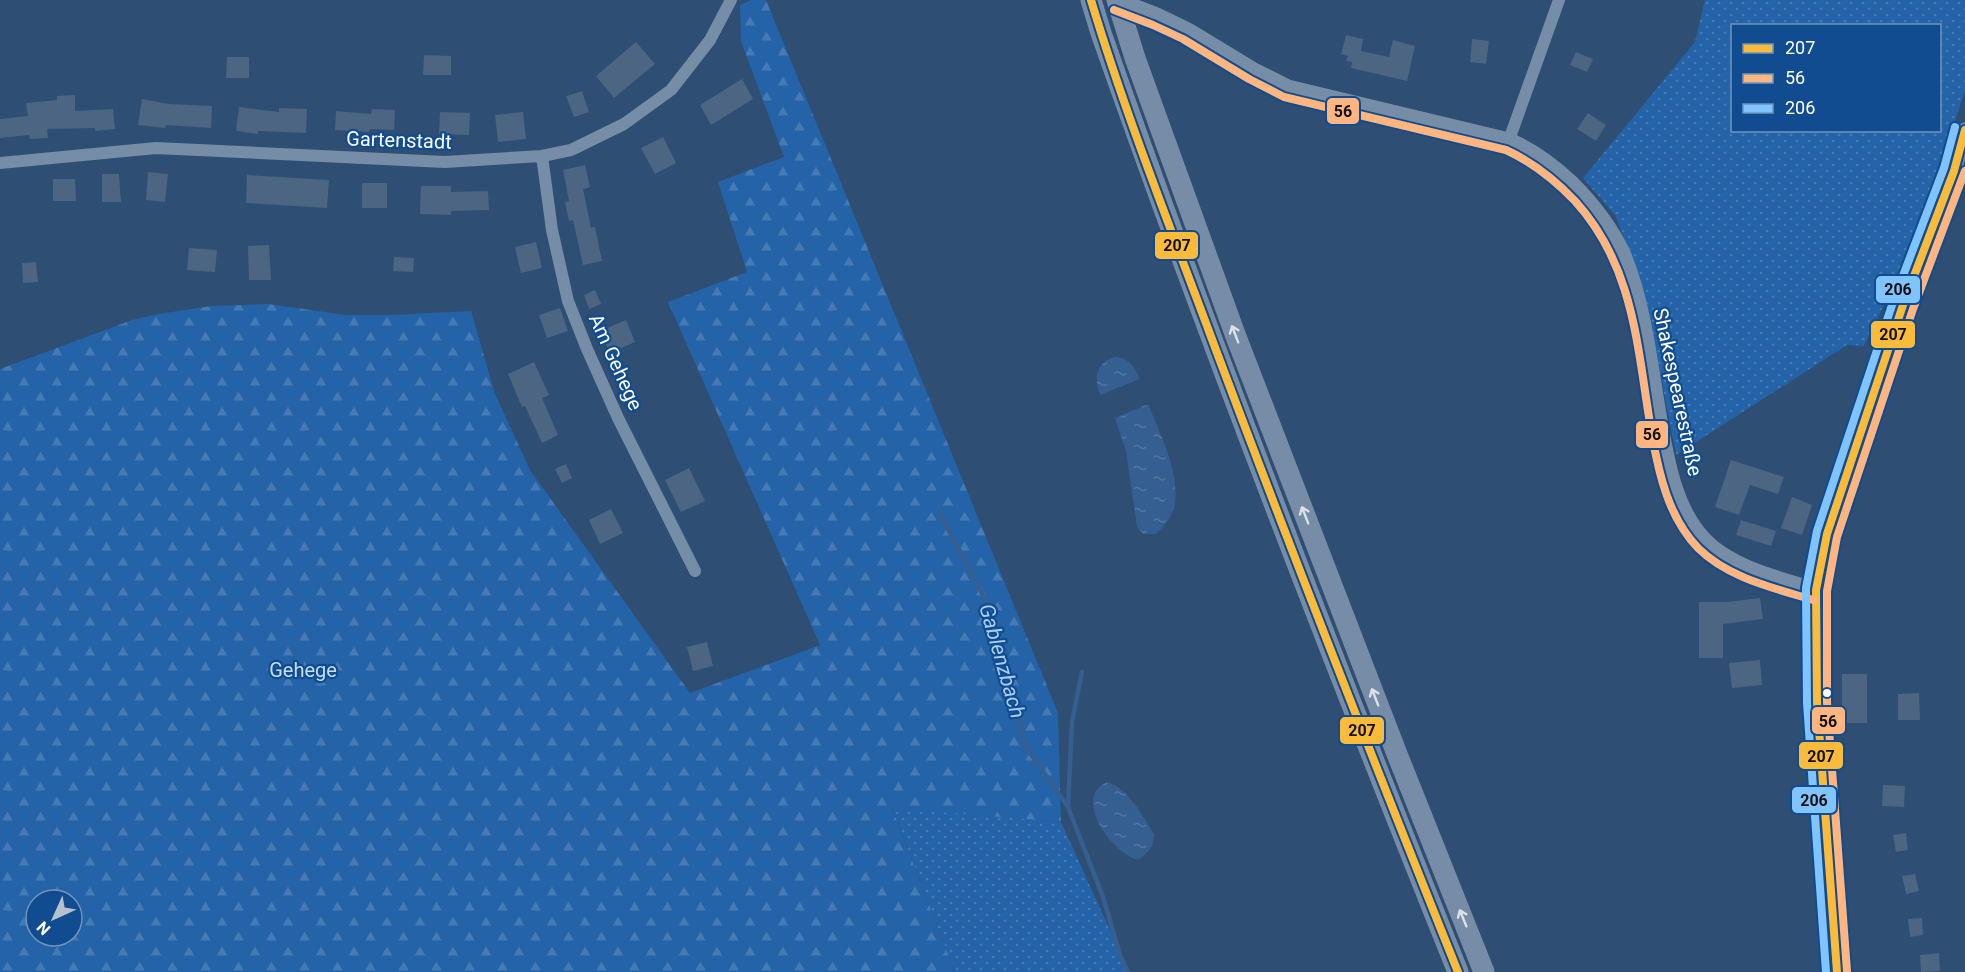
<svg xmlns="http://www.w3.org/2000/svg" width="1965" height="972" font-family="Roboto,sans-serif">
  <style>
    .grass { fill: url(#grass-dots); fill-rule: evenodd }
    .forest { fill: url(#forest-firs); fill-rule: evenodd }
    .water { fill: url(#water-ripples) }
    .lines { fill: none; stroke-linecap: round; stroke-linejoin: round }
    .stream { stroke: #355f90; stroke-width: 4.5 }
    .building { fill: #4b6583 }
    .minor { stroke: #758da6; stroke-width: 12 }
    .tertiary { stroke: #758da6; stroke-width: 15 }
    .trunk { stroke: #778ca6; stroke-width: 21 }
    .bus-1-casing { stroke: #114c90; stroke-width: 12 }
    .bus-2-casing { stroke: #114c90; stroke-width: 12 }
    .bus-3-casing { stroke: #114c90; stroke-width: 12 }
    .bus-1 { stroke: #fbbb3a; stroke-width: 8 }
    .bus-2 { stroke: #ffb580; stroke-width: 8 }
    .bus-3 { stroke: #80c4ff; stroke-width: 8 }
    .oneway { stroke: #dde2e9 }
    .bus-dot { fill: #fff; stroke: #114c90; stroke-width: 2 }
    .labels { text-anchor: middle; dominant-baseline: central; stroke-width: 4.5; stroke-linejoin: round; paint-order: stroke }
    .street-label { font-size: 20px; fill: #fff; stroke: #114c90 }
    .park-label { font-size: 20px; fill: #c3dffd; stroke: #114c90 }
    .water-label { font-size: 21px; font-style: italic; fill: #a8cff9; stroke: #114c90 }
    .line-badge { stroke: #114c90; stroke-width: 2 }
    .pale-badge-label { font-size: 16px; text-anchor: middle; font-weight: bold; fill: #111 }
  </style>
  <defs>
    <pattern id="grass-dots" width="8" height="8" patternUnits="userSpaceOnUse" patternTransform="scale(1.5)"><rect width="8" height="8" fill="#2463a7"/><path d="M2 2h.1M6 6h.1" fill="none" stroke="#457ab4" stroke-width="1.8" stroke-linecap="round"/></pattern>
    <pattern id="forest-firs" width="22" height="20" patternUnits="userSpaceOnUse" patternTransform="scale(1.5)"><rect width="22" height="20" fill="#2463a7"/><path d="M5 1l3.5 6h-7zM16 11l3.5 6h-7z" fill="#457ab4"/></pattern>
    <pattern id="water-ripples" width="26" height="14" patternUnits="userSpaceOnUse" patternTransform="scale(1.5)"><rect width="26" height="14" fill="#355f90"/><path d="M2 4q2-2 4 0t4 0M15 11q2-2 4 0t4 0" fill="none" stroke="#5377a1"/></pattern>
  </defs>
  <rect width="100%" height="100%" fill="#2e4e73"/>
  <path class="grass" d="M1705 0H1965V90L1921 227 1864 346 1847 345 1676 455 1647 305 1639 277 1615 215 1583 178 1695 42ZM1732 26H1940V130H1732Z
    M892 807 1061 822 1129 972H955Z"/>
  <path class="forest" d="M751 0H766L1058 713 1061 822 892 808 955 972H0V369L132 320 159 314 211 306 268 304 346 315H389L471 311 495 394 530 470 690 693 820 645 668 302 747 272 718 182 784 157 741 41 740 5ZM36 900H72V936H36Z"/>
  <path class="water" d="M1114 357C1129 357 1134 367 1140 379L1100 395C1094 378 1095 364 1114 357Z
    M1148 404C1160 434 1179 470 1175 503 1174 515 1164 526 1156 534H1143L1137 527 1126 451 1115 418Z
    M1107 782C1129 789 1142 815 1154 834 1154 847 1148 853 1138 860 1113 854 1071 798 1107 782Z"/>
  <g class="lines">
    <path class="stream" d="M939 512 990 608 1026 747 1068 807 1103 897 1120 955 1128 972
      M1068 807 1072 722 1082 672"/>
  </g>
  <path class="building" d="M1346 35 1363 39 1361 51 1389 57 1393 40 1415 46 1407 81 1351 68 1352 62 1346 61 1348 56 1341 54Z
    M1472 39 1489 41 1486 64 1470 62Z
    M636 42 655 64 614 98 596 76Z
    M1576 52 1593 59 1587 72 1570 65Z
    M424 55 451 56V75H423Z
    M227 57H249V78H226Z
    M742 79 753 99 711 125 700 105Z
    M582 91 589 112 574 117 566 96Z
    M75 95V111L113 109 115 129 95 131V128L47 129 48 138 30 139 29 135 0 138V119L28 116 26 103 57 100V96Z
    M142 99 169 104 212 106 211 128 166 125 165 128 138 125Z
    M239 107 279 112V108L307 109 306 133 258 131V134L236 131Z
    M372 109 395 110 394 130 370 129 369 132 335 130 336 111 371 114Z
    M440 112 470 113 469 135 439 134Z
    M523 112 526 139 498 142 495 115Z
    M1588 113 1606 125 1596 141 1577 129Z
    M663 137 676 163 655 174 641 148Z
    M585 165 590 187 583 189 591 228 595 227 602 261 583 265 573 220 569 221 565 202 569 201 563 170Z
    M148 172 168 174 165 202 146 200Z
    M102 174H119L121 202H102Z
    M247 175 329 180 327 208 246 203Z
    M53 179H75L76 201H53Z
    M362 183H387V208H362Z
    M421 186H451V192L488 191 489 210 451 211V215L420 214Z
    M536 242 542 268 521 273 515 247Z
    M269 245 271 280H249L248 246Z
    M189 248 217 250 215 272 187 270Z
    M394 257 414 258 413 272 393 271Z
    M36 262 38 282 23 283 22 263Z
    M595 290 601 304 589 309 584 295Z
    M560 308 568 331 547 338 539 315Z
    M626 320 635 342 610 353 600 331Z
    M534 362 549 395 542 398 558 435 542 443 525 406 522 407 508 374Z
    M1731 460 1784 477 1778 494 1750 485 1739 515 1715 507Z
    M566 464 572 478 562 483 555 469Z
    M689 468 705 501 681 512 665 480Z
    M1792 497 1812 505 1802 535 1781 528Z
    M611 509 623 533 600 544 589 520Z
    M1741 520 1776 531 1771 546 1736 535Z
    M1760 598 1763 619 1723 624V658H1699V602H1727Z
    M707 642 713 666 693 671 687 647Z
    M1760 660 1762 685 1732 688 1729 663Z
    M1842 674H1867V723H1842Z
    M1919 693 1920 720H1898V694Z
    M1883 785 1905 786 1904 807 1882 806Z
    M1906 833 1908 850 1896 852 1893 835Z
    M1915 874 1919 891 1906 894 1902 876Z
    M1922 918 1923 935 1910 937 1908 919Z
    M1939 953 1940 971 1921 972 1920 955Z"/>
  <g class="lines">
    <path class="minor" d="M1509 140 1559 0
      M542 156 552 230 568 301 587 349 618 418 695 571
      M0 163 156 148 445 162 542 156 571 150 624 124 671 90 710 40 731 0"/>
    <path class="tertiary" d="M1118 0 1157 15 1188 30 1254 70 1288 87 1509 140C1533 150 1553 165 1572 183 1592 203 1611 227 1623 253 1645 305 1651 370 1661 426 1668 465 1676 510 1705 540 1730 567 1781 579 1816 590
      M1837 972 1817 702 1816 590 1827 534 1903 305 1954 171 1965 130"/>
    <path class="trunk" d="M1091 0 1101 33C1212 349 1333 661 1458 972
      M1117 0 1135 58 1235 334 1397 754 1484 972"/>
    <defs>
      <path id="bus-1" d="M1091 0C1125 113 1169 224 1210 334 1290 548 1373 760 1458 972
        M1837 972 1817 702 1816 590 1827 534 1903 305 1954 171 1965 130"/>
      <path id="bus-2" d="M1114 10 1153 25 1183 39 1249 79 1284 97 1506 150C1532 162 1555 180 1575 201 1636 268 1637 351 1652 435 1659 475 1669 518 1698 548 1728 578 1774 588 1813 600
        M1847 971 1827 702V591L1837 537 1913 309 1965 171"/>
      <path id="bus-3" d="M1826 972 1807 703 1806 588 1817 531 1893 302 1944 168 1955 127"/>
    </defs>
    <use href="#bus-1" class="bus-1-casing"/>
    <use href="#bus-2" class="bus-2-casing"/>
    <use href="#bus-3" class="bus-3-casing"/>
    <use href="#bus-1" class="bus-1"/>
    <use href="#bus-2" class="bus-2"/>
    <use href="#bus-3" class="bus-3"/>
  </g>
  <defs><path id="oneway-shaft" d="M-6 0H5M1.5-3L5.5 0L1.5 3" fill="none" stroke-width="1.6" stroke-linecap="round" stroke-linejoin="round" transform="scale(1.5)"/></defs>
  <g class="oneway">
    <use href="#oneway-shaft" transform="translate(1235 334) rotate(-111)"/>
    <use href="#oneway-shaft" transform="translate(1305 515) rotate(-111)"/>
    <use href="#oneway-shaft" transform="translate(1375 697) rotate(-111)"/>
    <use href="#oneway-shaft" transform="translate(1463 918) rotate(-112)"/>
  </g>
  <circle class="bus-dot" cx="1827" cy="693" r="5"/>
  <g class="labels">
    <g class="street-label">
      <text transform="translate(399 140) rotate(2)">Gartenstadt</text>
      <text transform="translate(616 362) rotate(66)">Am Gehege</text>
      <text transform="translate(1678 392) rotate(78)">Shakespearestraße</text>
    </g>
    <g class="park-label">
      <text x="303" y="670">Gehege</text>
    </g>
    <g class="water-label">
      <text transform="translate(1002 661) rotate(74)">Gablenzbach</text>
    </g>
  </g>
  <g class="line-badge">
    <rect x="1326" y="97" width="34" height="28" rx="6" fill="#ffb580"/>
    <rect x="1154" y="231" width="45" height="29" rx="6" fill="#fbbb3a"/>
    <rect x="1875" y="275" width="46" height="29" rx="6" fill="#80c4ff"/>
    <rect x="1870" y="320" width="46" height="29" rx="6" fill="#fbbb3a"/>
    <rect x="1635" y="420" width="34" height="29" rx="6" fill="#ffb580"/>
    <rect x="1811" y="706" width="35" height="29" rx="6" fill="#ffb580"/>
    <rect x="1339" y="716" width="46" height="29" rx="6" fill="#fbbb3a"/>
    <rect x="1798" y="741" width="46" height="29" rx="6" fill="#fbbb3a"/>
    <rect x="1791" y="786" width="46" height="28" rx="6" fill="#80c4ff"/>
  </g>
  <g class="pale-badge-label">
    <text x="1343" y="117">56</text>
    <text x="1177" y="251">207</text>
    <text x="1898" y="295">206</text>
    <text x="1893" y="340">207</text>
    <text x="1652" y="440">56</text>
    <text x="1828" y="727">56</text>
    <text x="1362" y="736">207</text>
    <text x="1821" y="762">207</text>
    <text x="1814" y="806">206</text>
  </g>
  <rect x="1731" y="24" width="210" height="108" fill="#114c90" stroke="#7094bc" stroke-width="1.5"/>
  <rect x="1743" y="44" width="30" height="9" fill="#fbbb3a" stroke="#7094bc" stroke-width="1.5"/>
  <text x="1785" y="54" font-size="18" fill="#ffffff">207</text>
  <rect x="1743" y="74" width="30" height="9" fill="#ffb580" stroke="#7094bc" stroke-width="1.5"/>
  <text x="1785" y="84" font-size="18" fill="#ffffff">56</text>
  <rect x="1743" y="104" width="30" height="9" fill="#80c4ff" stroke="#7094bc" stroke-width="1.5"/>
  <text x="1785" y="114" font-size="18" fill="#ffffff">206</text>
  <g transform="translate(54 918) rotate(225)"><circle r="28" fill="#114c90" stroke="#7094bc" stroke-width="1.5"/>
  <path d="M0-4.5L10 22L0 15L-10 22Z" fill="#b6c1ce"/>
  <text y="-9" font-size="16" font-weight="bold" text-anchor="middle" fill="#ffffff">N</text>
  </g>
</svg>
